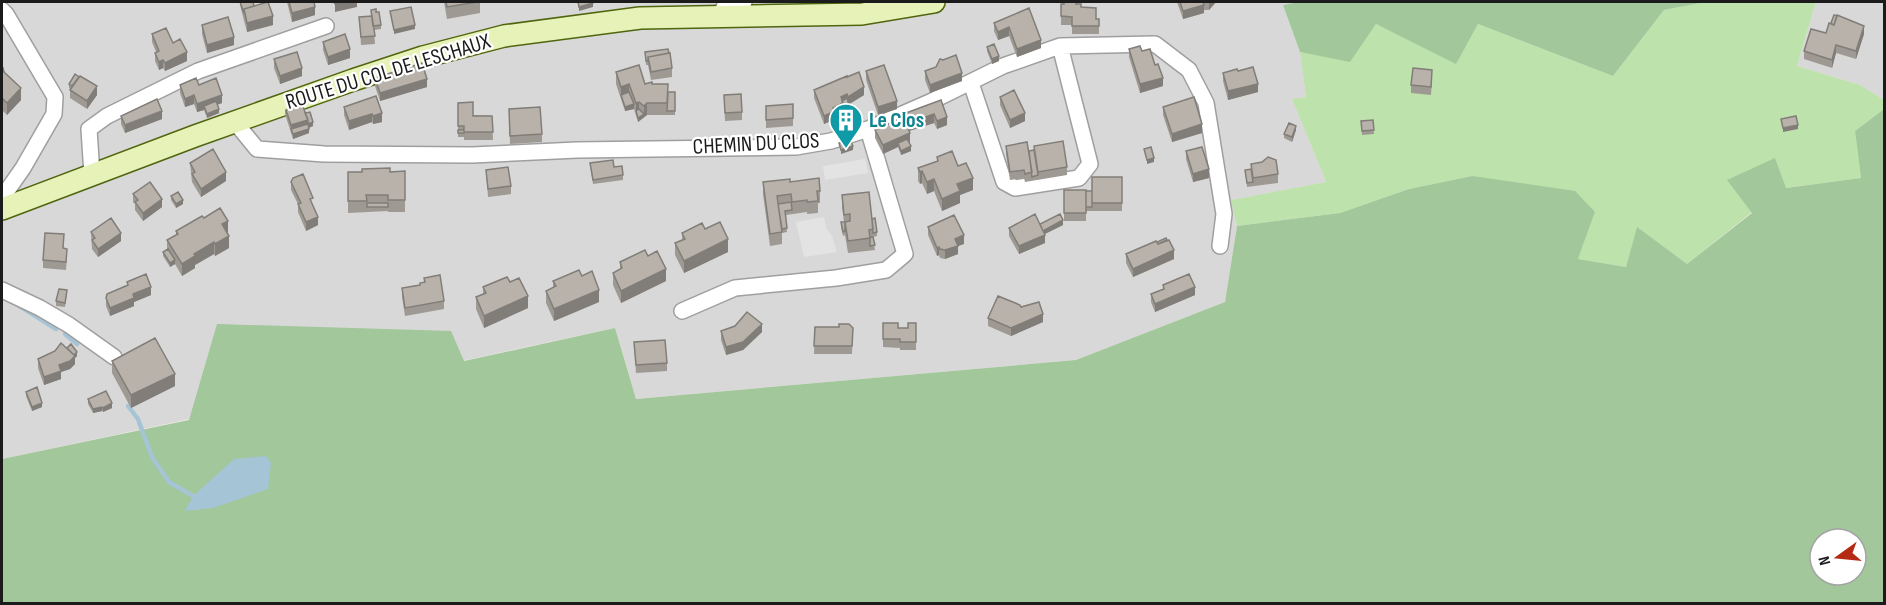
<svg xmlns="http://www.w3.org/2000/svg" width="1886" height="605" font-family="'Sofia Sans Condensed',sans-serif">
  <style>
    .residential { fill: #d9d8d8 }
    .grass { fill: #bee2ab }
    .forest { fill: #a1c79a; fill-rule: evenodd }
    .parking { fill: #e3e3e3 }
    .water { fill: #a5c4d6 }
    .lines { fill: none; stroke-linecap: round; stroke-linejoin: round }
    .stream { stroke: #a5c4d6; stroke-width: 4.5 }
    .minor-casing { stroke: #9f9f9f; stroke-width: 18 }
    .secondary-casing { stroke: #4f660e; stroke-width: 24 }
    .minor { stroke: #fff; stroke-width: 15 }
    .secondary { stroke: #e7f2b9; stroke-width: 21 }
    .wall { fill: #9e9993 }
    .shaded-wall { fill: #817d78 }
    .building { fill: #b8b2ab; stroke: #817d78; stroke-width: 1.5 }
    .labels { text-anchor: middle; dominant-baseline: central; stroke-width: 4.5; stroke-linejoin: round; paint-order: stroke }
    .street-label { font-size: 22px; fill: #1b1b1b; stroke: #fff }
    .culture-label { font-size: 22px; font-weight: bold; fill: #0d838f; stroke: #fff; text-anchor: start }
  </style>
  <rect width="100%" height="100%" fill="#eceae1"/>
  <path class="residential" d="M2 2H1299L1283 5 1300 52 1306 97 1292 99 1326 182 1232 200 1237 226 1225 302 1076 360 636 399 615 328 2 459Z
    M1816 2H1884V100L1860 85 1797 66Z"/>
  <path class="grass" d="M1699 2H1816L1797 66 1860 85 1884 100V109L1855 131 1861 178 1785 188 1775 159 1728 180 1752 212 1687 264 1637 228 1626 267 1578 259 1595 212 1472 176 1409 189 1340 213 1237 226 1231 200 1326 182 1292 99 1306 97 1300 52 1350 61 1376 24 1456 63 1478 24 1613 76 1664 10 1699 3Z"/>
  <path class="forest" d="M1299 2H1699L1700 3 1664 10 1613 76 1478 24 1456 64 1376 24 1350 62 1300 52 1283 5Z
    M1884 109V603H2V459L189 420 217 324 451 331 464 361 615 328 636 399 1076 360 1225 302 1237 226 1340 213 1409 189 1472 176 1575 191 1595 212 1578 259 1626 267 1637 227 1687 264 1752 213 1727 180 1775 158 1786 188 1861 178 1855 131ZM1820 539H1856V575H1820Z"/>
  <path class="parking" d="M865 159 868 173 825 180 823 166Z
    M824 217 826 228 832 236 837 252 804 257 796 222Z"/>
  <path class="water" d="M266 456 271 463 268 489 213 508 185 511 193 496 234 459Z"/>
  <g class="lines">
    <path class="stream" d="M18 305 56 329
      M65 334 77 344
      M128 406 138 419 152 457 169 482 193 496"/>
    <defs>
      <path id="minor" d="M2 10 6 14 55 97 54 114 23 168 2 198
        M721 17 724 7 744 2
        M971 83 1004 182 1015 188 1079 178 1090 164 1060 46
        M235 122 257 149 324 154 472 155 577 150 796 147 831 141 868 129 932 101 1003 66 1060 46 1155 44 1189 70 1206 103 1224 214 1220 246
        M92 175 89 129 107 116 198 71 326 26
        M2 290 40 308 69 325 114 357
        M682 311 735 288 836 278 886 270 905 254 868 129"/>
      <path id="secondary" d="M2 209 195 136 353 80 423 57 504 36 640 18 862 14 934 2"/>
    </defs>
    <use href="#minor" class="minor-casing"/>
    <use href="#secondary" class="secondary-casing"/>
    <use href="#minor" class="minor"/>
    <use href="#secondary" class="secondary"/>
  </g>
  <path class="wall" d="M240 2 273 25 247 32 240 5Z
    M287 2H314L315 15 292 22Z
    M444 2H480V13L447 19Z
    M1177 2H1216L1209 10H1204V13L1183 19Z
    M1061 4H1076L1081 7 1096 19H1099V34H1072V25H1061Z
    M1029 8 1041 48 1017 57 1009 36 998 40 994 31V23Z
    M359 17 381 25V29L374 30 375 44 361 45Z
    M202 25 234 45 207 53 202 34Z
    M1826 33 1864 34 1856 59 1836 53 1832 68 1804 59V51Z
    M152 34 173 43 187 61 165 71 163 68 159 70 155 61V53L156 52 152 42Z
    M323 42 350 58 328 65 323 50Z
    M987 47 999 61 992 64 987 51Z
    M1129 49 1142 51 1155 65 1163 86 1140 93 1129 57Z
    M645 52 672 68V77L651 80 648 65H646Z
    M274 59 302 76 280 84 274 68Z
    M943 60 962 81 930 93 925 80V71L936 67Z
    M2 63 5 73 21 100 7 115 2 110Z
    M866 71 897 109 878 115 866 80Z
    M616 72 645 84 668 92H675V115H647L638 122 634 109 625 111 616 84Z
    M1223 73 1258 92 1228 100 1223 81Z
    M375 78 427 87 380 101 375 86Z
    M1432 79 1431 95 1411 93V85Z
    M69 84 97 95 87 109 70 98V89L69 88Z
    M180 85H199L222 103 217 105 219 113 207 118 204 110 197 112 194 104 185 107 180 93Z
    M814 90 864 95 849 104V109L835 116V119L824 124 814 98Z
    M724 95 742 112V120L725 121Z
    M376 96 382 122 373 124 372 122 349 130 344 115V107Z
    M1000 97 1025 121 1010 128 1000 105Z
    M941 100 947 125 937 129 934 123 909 131 906 121V113Z
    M458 103 473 115 492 116 493 140H464V137H458Z
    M766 106 793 118V126L766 128Z
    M1163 107 1202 133 1172 142 1163 115Z
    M509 109 542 134V142L510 144Z
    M285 110 305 113 313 126 309 128V133L293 139 285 114Z
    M121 116 162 119 125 133 121 124Z
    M1373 120 1374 134 1362 135 1361 121Z
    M875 130 910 142H909L911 151 901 155 898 147 883 154 875 138Z
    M1296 130 1292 142 1284 138V134Z
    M1006 146 1029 151 1034 150V146L1067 167V175L1025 182 1024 178 1010 180 1006 154Z
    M1186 151 1209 178 1193 182 1186 159Z
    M937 157 958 166 973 190 960 195V203L942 211 934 191 927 194 922 183 920 184 918 181V168L937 161Z
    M190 163 226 181 201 197 192 182Z
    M590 163 614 167 623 175V180L593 184Z
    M1251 164 1278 174V183L1247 187 1245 170 1251 169Z
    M486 170 511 186V194L488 197Z
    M405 171V212H388V211L348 213V172Z
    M1122 177V211H1086V221H1064V190L1092 191Z
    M291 182 313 206 318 225 306 231 298 212V204L291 190Z
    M763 182H790L820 191V203H818V213L807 214V212L786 215 787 232 782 233V244L770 246 763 194Z
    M133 194 162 207 143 221 135 210V204L133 202Z
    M842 195 872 219 877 232V236L873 237 875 250 848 253 845 235 843 236 841 227V222H844L842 207Z
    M171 196 183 204 176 208 171 200Z
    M1040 224 1063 225 1044 234 1045 243 1019 254 1009 236V228Z
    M928 227 964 244 958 246V254L945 259 940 258 939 255 937 256 928 235Z
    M705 229 728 252 684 273 675 255V243L682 240V233Z
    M176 231 228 233 229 248 215 256 214 254 195 265V268L182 276 175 264 170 267 163 256V252L167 249V240L176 235Z
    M91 232 121 241 98 257 92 249Z
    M64 249 67 257 66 270 43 268V260Z
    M1126 254 1174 259 1133 277 1126 263Z
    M648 256 666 281 621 303 613 285V273L620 269V262Z
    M582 276 599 302 554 321 546 303V291L553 288V281Z
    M424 278 444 301V309L405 316 402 297V288L420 285 424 282Z
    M127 282 151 295 134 302V306L110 316 106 306V298L127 286Z
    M510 282 528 308 484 328 476 309V297L483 294V287Z
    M1163 285 1195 295 1155 312 1151 302V294L1163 289Z
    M67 294 65 307 56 306V301Z
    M1021 307 1043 322 1011 336 988 326V318Z
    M883 323 898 328H908L916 323V350H900V348L883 347Z
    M815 327 853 328 852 354H814Z
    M721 331 762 332 743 350 726 355 721 340Z
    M634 342 667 363V371L636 373Z
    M77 356 75 358V364L70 369 61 372V379L44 385 38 368V359Z
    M112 361 175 386 131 408 112 373Z
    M26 392 42 407 32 411 26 396Z
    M88 399 112 408 103 412 102 411 93 413 88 404Z"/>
  <path class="shaded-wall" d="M346 2H357V7L335 12V4Z
    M1209 2H1216L1209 10Z
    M593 3V7L579 11V7Z
    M1204 5V13L1183 19V11Z
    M315 7V15L292 22V13Z
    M273 16V25L247 32V23Z
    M415 25V29L394 34V30Z
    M1864 26V34L1856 59V51Z
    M1009 27V36L998 40V32Z
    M234 37V45L207 53V45Z
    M1041 40V48L1017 57V49Z
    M1836 45V53L1832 68V60Z
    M350 49V58L328 65V57Z
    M187 52V61L165 71V63Z
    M999 56V61L992 64V59Z
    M163 60V68L159 70V62Z
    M302 68V76L280 84V76Z
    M962 73V81L930 93V85Z
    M1163 78V86L1140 93V84Z
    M427 79V87L380 101V93Z
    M629 84V96L621 95V87Z
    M1258 84V92L1228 100V91Z
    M97 86V95L87 109V101Z
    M864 87V95L848 105V97Z
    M21 88V100L7 115V103Z
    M847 94V102L843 104V112L835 116V119L824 124V116L833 108 841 97Z
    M194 95V104L185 107V99Z
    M222 95V103L205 109 204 106V110L197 112V104Z
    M897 101V109L878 115V107Z
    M639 102V114L636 111V115V103Z
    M647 103V115L638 122V118L644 114V106Z
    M634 104V109L625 111V107Z
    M849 105V109L843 112V107Z
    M219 109V113L207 118V114Z
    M162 111V119L125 133V125Z
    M382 113V122L373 124V116Z
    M1025 113V121L1010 128V120Z
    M372 114V122L349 130V121Z
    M934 114V123L909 131V123Z
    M947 117V125L937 129V121Z
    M308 120V128L291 129V125Z
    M313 122V126L308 128V124Z
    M1202 124V133L1172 142V134Z
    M1798 125V129L1783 132V128Z
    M1296 126V130L1292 142V137Z
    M309 129V133L293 139V134Z
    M910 133V142L899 146 898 143V147L883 154V145Z
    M853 146V150L841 154V150Z
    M911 146V151L901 155V151Z
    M1154 158V162L1147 164V160Z
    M1209 169V178L1193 182V174Z
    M922 171V183L920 184V172Z
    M226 172V181L201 197V189Z
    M973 178V190L960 195V203L942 211V199L957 184Z
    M934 179V191L927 194V182Z
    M162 199V207L143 221V213Z
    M183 200V204L176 208V204Z
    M318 217V225L306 231V222Z
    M1063 220V225L1041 236V232Z
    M228 221V233L222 236V224Z
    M121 233V241L98 257V249Z
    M964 235V244L958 246V254L945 259V250L955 239Z
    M1045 235V243L1019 254V246Z
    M229 236V248L215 256V244Z
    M728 239V252L684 273V261Z
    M214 242V254L195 265V268L182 276V264L194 254Z
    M939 247V255L937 256V248Z
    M1174 250V259L1133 277V269Z
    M175 260V264L170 267V263Z
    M666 269V281L621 303V291Z
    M151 287V295L134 302V306L110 316V308L133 294Z
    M1195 287V295L1155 312V304Z
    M599 290V302L554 321V309Z
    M528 296V308L484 328V316Z
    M1043 314V322L1011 336V328Z
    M762 324V332L743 350 726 355V347Z
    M77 352V356L75 358V364L70 369 61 372V379L44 385V377Z
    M175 374V386L131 408V395Z
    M42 403V407L32 411V407Z
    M112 403V408L103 412V408Z
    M102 407V411L93 413V409Z"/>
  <path class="building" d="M240 2H253L254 6 244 9V13Z
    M268 2 273 16 247 23 244 9Z
    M289 2H314L315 7 292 13Z
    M334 2H346L335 4Z
    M446 2H477L447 7Z
    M578 2H593V3L579 7Z
    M1064 2H1076V4H1081V7L1096 8V19H1099V26H1072V17L1061 16V4H1064Z
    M1180 2H1209H1203L1204 5 1183 11Z
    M411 7 415 25 394 30 390 11Z
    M1029 8 1041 40 1017 49 1009 27 998 32 994 23Z
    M376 9V12H379L381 25 373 26 371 10Z
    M1834 15 1837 16 1834 25 1831 23Z
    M1837 15 1864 26 1856 51 1836 45 1832 60 1804 51 1811 29 1826 33 1829 23 1834 25Z
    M372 16 375 36 361 37 359 17Z
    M228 17 234 37 207 45 202 25Z
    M166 28 173 43 180 39 187 52 165 63 163 60 159 62 155 53 159 51 152 34Z
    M345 34 350 49 328 57 323 42Z
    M994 44 999 56 992 59 987 47Z
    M1140 46 1142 51 1150 49 1155 65 1158 64 1163 78 1140 84 1129 49Z
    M668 49 669 53 648 57V61H646L645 52Z
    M297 52 302 68 280 76 274 59Z
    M670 53 672 68 651 72 648 57Z
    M956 55 962 73 930 85 925 71 936 67 940 59 943 60Z
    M422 63 427 79 380 93 375 78Z
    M639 65 645 84 652 82V84H668L667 103H647L644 106 639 102 636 103 629 84 621 87 616 72Z
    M884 65 897 101 878 107 866 71Z
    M2 66 3 68 4 72 21 88 7 103 2 98Z
    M1253 67 1258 84 1228 91 1223 73 1237 69 1238 71Z
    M1413 68 1432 70 1431 87 1411 85Z
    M859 72 864 87 848 97 847 94 841 97 843 103 833 108 835 111 824 116 814 90 847 76V77Z
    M75 74 79 77 72 86 69 84Z
    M80 76 97 86 87 101 70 90Z
    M196 78 199 85 216 78 222 95 197 104 194 95 185 99 180 85Z
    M1014 90 1025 113 1010 120 1000 97Z
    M629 92 634 104 625 107 621 95Z
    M668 92H675V111H667Z
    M741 94 742 112 725 113 724 95Z
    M376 96 382 113 373 116 372 114 349 121 344 107Z
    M1194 97 1202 124 1172 134 1163 107Z
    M847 98 849 105 843 107 842 101Z
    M157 99 162 111 125 125 121 116Z
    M941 100 947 117 937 121 934 114 909 123 906 113Z
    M216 101 219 109 207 114 204 106Z
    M473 102V116H492L493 132H464V126H458V103Z
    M302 104 308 120 291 125 286 110Z
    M793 104V118L766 120V106Z
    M540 107 542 134 510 136 509 109Z
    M639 109 644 114 638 118 636 111Z
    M310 112 313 122 308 124 309 129 293 134 291 129 308 124V120L305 113Z
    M1796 116 1798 125 1783 128 1781 119Z
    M903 117 910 133 883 145 875 130Z
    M1373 120 1374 130 1362 131 1361 121Z
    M1289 123 1296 126 1292 137 1284 134Z
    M458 130H464V133H458Z
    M907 139 911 146 901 151 898 143Z
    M850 140 853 146 841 150 839 143Z
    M1063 141 1067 167 1038 172 1034 146Z
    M1027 142 1032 172 1025 174 1024 170 1010 172 1006 146Z
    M1151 147 1154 158 1147 160 1144 149Z
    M1202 147 1209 169 1193 174 1186 151Z
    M213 149 226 172 201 189 192 174 195 172 190 163Z
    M1034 150 1038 175 1032 177 1029 151Z
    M952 151 958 166 966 163 973 178 957 184 960 191 942 199 934 179 927 182 922 171 920 172 918 168 938 161 937 157Z
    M1268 157 1276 160 1278 174 1253 178 1251 164 1262 162Z
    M613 160 614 167 622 166 623 175 593 180 590 163Z
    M508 167 511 186 488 189 486 170Z
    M390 168V172L405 171V200H388V195H366L367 201H348V172H362V169Z
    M1251 169 1253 182 1247 183 1245 170Z
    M303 174 313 198 310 199 318 217 306 222 298 204 301 203 291 182 293 178Z
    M1092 177H1122V203H1092Z
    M819 178 820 191H817L818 201 807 202V200L792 202 791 194 777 196 782 232 770 234 763 182 790 179V182Z
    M150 182 162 199 143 213 135 202 138 200 133 194Z
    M1064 190H1086V213H1064Z
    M1086 191H1092V207H1086Z
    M178 192 183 200 176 204 171 196Z
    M869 192 873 229 869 230 870 238 848 241 845 222 850 221V214L844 215 842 195Z
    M791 202 792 210 785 211 787 228 782 229 778 204Z
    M367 203H388V207H367Z
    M220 208 228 221 222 224 229 236 215 244 214 242 194 254 195 256 182 264 167 240 178 234 176 231 202 216 204 218Z
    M1035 214 1045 235 1019 246 1009 228Z
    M1060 214 1063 220 1043 231 1040 224Z
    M954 215 964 235 955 239 958 246 945 250 940 249 939 247 937 248 928 227Z
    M111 218 121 233 98 249 92 240 95 238 91 232Z
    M875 218 877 232 873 233 872 219Z
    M720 222 728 239 684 261 675 243 685 239 682 233 702 223 705 229Z
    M841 222H845V231L843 232Z
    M45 233 64 234 63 248 67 249 66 262 43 260Z
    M873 237 875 245 870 246V238H869Z
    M1166 238 1167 240 1158 244 1157 242Z
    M1169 240 1174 250 1133 269 1126 254 1156 241 1158 244Z
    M168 249 175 260 170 263 163 252Z
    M645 250 648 256 657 251 666 269 621 291 613 273 622 268 620 262Z
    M579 270 582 276 592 271 599 290 554 309 546 291 556 286 553 281Z
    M146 274 151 287 133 294 134 298 110 308 106 298 107 294 128 285 127 282Z
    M1189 274 1195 287 1155 304 1151 294 1164 289 1163 285Z
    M440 275 444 301 405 308 402 288 420 285V283L425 282 424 278Z
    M507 277 510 282 519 278 528 296 484 316 476 297 486 293 483 287Z
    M59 289 67 290 65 303 56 301Z
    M998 296 1020 305 1021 307 1039 302 1043 314 1011 328 988 318Z
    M747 312 762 324 743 342 726 347 721 331 735 326Z
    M883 323H898V328H908V323H916V342H900V339H883Z
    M839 324H849L853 328 852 346H814L815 327H839Z
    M155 338 175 374 131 395 112 361Z
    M665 340 667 363 636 365 634 342Z
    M61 343 75 356 70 361 59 365 61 371 44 377 38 359 55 351Z
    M71 344 77 352 74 355 67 348Z
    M37 387 42 403 32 407 26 392Z
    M106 391 112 403 103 408 102 407 93 409 88 399Z"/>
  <defs>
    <symbol id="building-pin" viewBox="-11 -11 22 30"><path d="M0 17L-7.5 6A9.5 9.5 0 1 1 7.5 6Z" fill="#0f9aa8" stroke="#fff"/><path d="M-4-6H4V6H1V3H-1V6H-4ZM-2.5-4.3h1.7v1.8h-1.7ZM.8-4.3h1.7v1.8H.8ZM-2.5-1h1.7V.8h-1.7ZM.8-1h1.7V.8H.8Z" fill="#fff"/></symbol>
  </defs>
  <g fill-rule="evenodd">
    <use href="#building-pin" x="827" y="101" width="38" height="52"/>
  </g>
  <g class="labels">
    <g class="street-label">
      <text transform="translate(388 72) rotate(-17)">ROUTE DU COL DE LESCHAUX</text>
      <text transform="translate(756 144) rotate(-3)">CHEMIN DU CLOS</text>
    </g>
    <g class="culture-label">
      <text x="869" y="120">Le Clos</text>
    </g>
  </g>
  <rect width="1886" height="605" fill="none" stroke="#1b1b1b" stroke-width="6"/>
  <g transform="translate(1838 557) rotate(255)"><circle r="28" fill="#ffffff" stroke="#a4a4a4" stroke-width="1.5"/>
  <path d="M0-4.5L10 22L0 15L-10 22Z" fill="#b42a12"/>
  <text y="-9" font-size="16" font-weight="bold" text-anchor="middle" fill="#1b1b1b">N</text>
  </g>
</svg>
